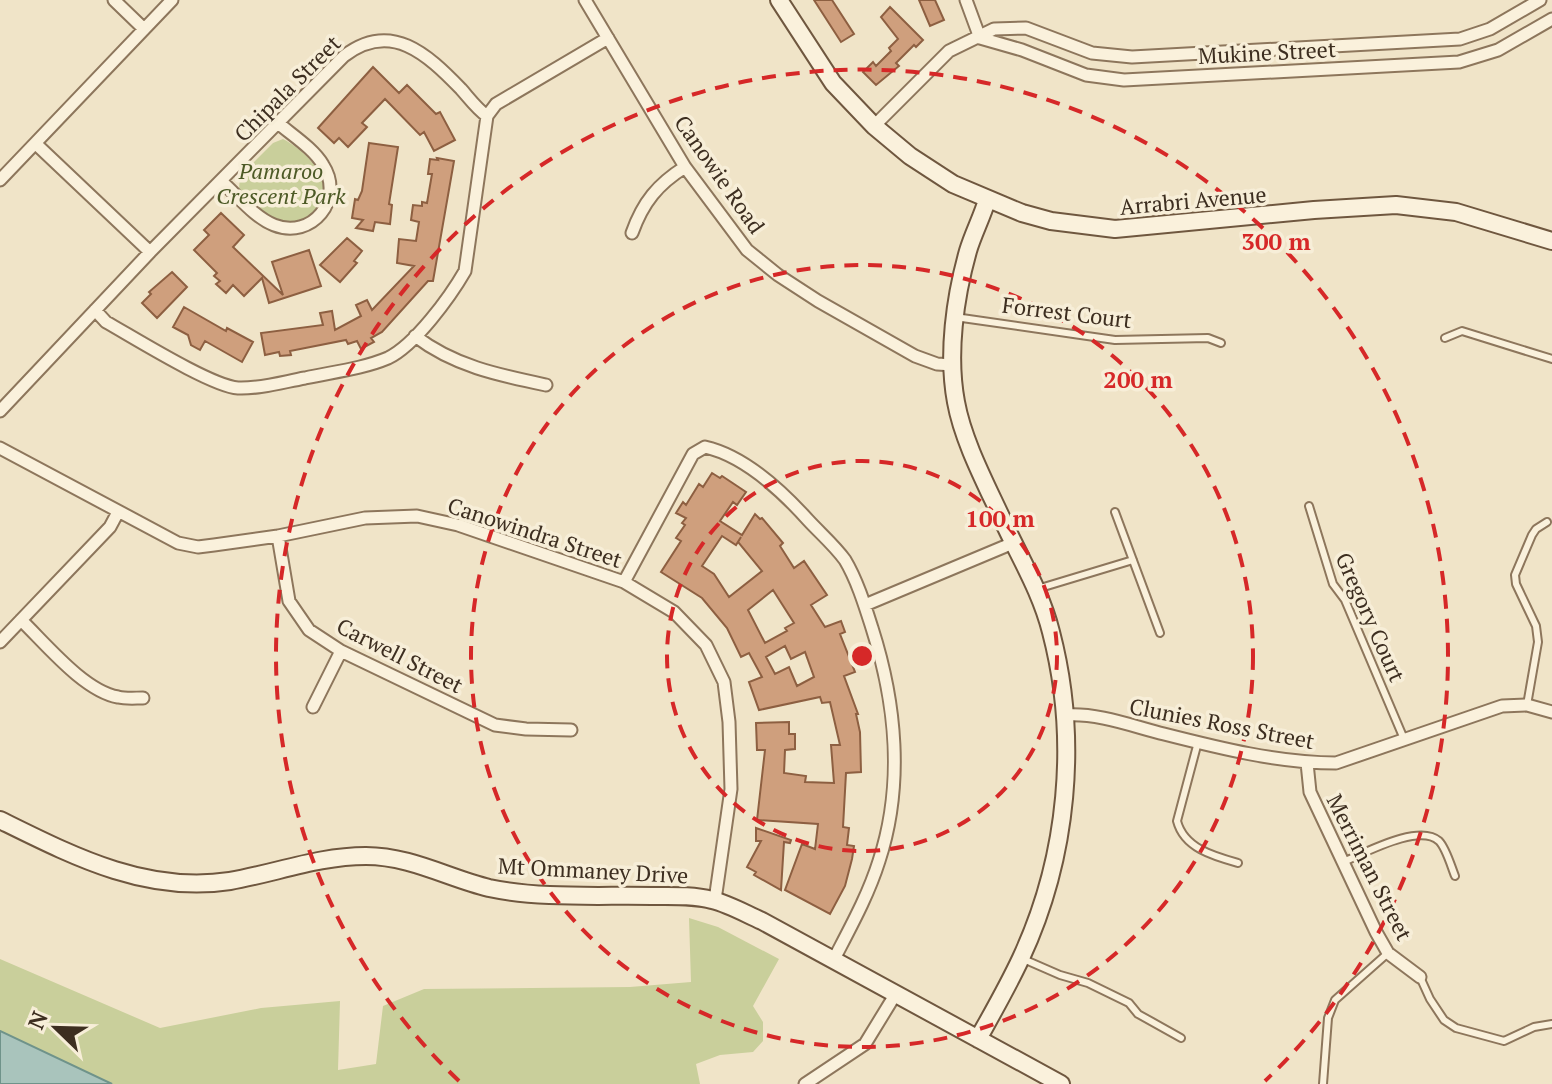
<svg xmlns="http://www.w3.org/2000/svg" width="1552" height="1084" font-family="'PT Serif',serif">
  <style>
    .green { fill: #c9cf9b }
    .water { fill: #a9c4bc; stroke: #6f938a; stroke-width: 2 }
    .building { fill: #cf9f7d; stroke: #8d5f41; stroke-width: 2; fill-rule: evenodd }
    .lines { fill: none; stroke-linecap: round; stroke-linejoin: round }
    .lane-casing { stroke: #8d765c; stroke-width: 10 }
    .street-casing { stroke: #8d765c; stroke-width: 15 }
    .secondary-casing { stroke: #6f573f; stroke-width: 20 }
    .lane { stroke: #faf1dc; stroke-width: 6 }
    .street { stroke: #faf1dc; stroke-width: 11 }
    .secondary { stroke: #faf1dc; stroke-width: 16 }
    .ring { fill: none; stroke: #d62828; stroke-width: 4; stroke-dasharray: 14 10 }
    .labels { text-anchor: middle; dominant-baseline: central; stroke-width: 7; stroke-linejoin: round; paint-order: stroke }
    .street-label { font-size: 22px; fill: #3d2e20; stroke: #f7eed8 }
    .park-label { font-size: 22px; font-style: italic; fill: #4d5a26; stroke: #f7eed8 }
    .centre { fill: #d62828; stroke: #f7eed8; stroke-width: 4 }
    .ring-label { font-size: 24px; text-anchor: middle; font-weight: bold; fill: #d62828; stroke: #f7eed8; stroke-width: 7; stroke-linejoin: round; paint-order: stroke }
  </style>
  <rect width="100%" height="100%" fill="#f0e4c8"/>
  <path class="green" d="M283 139C305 150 339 183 320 209 315 215 306 220 300 224 273 222 257 208 239 189L240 176 273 143Z
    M689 918 718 927 779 959 753 1006 763 1022V1041L753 1052 720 1055 696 1064 700 1084H112L0 1031V959L160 1028 261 1008 340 1001 338 1070 376 1064 383 1006 424 989 630 987 691 982Z"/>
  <path class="water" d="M0 1031 112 1084H0Z"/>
  <path class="building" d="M814 0H832L854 34 841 42Z
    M919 0H935L944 20 930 26Z
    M890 7 923 40 916 47 914 45 896 63 899 66 876 85 863 72 873 62 876 66 891 51 889 48 898 39 881 17Z
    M373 67 399 93 407 85 436 114 440 112 455 140 434 151 424 132 420 135 385 99 362 123 367 127 348 147 339 138 334 143 318 128Z
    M369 143 398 147 389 204 392 205 390 224 375 222 373 231 356 228 363 220 352 218 355 199 358 200 362 191Z
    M437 158 454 161 433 281H428L382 332 371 338 374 342 361 349 357 341 348 344 346 340 290 351 291 355 280 356 279 352 265 355 261 333 323 325 320 313 332 311 335 330 361 316 356 305 367 300 372 310 414 266 397 263 399 239 416 241 419 222 411 220 413 205 422 206V202L427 203 432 174H428L430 159 438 160Z
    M221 213 244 235 233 247 283 295 272 262 309 250 321 286 269 303 262 278 244 296 233 285 226 293 216 284 220 281 214 276 217 273 194 250 209 235 204 230Z
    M347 238 362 251 354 261 357 263 340 282 320 265Z
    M172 272 187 287 157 318 142 303 151 294 149 292Z
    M184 307 226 331 227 328 253 342 242 362 205 341 200 350 191 345 188 335 173 327Z
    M712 473 720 478 722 476 746 492 737 505 733 502 720 521 742 535 755 514 760 519 762 518 783 543 780 546 794 568 804 561 827 595 811 605 825 627 841 621 845 632 840 634 855 672 844 676 858 714H856L860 732 861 772 846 773 843 827 849 828 847 845 854 846 852 859 845 886 830 914 785 890 802 844 815 849 818 824 757 820 765 750H757L756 723 789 722V734H795V749L785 750 784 773 806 776 805 782 834 783 831 745H840L830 702 822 703 820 697 759 710 749 682 762 677 749 653 741 657 727 628 702 598 661 572 681 541 676 538 685 525 682 523 686 518 676 513 683 502 686 505 699 484 703 487ZM722 536 736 545 741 537 738 542 762 571 729 597 714 574 702 566ZM773 590 794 623 785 628 787 631 765 643 748 610ZM785 646 791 659 805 652 814 677 797 686 789 667 775 674 766 657Z
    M756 828 791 840 790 843 784 842 781 890 754 875 756 872 747 867 761 841H756Z"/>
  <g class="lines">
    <defs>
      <path id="lane" d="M955 317 1115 340 1208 338 1221 343
        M1445 338 1462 331 1552 359
        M1309 506 1333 584 1345 600 1404 739
        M1115 512 1160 633
        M1037 589 1133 560
        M1527 705 1538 642 1536 626 1516 584 1515 575 1532 535 1536 529 1547 522
        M1198 742 1177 821C1184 848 1213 856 1238 863
        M1343 862C1365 853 1419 823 1439 841 1446 848 1451 866 1455 876
        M1021 958 1060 975 1088 983 1129 1003 1138 1014 1181 1038
        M1420 977 1430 999 1444 1020 1456 1028 1504 1041 1534 1027 1552 1024
        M1323 1084 1328 1018 1335 1000 1388 953"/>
      <path id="street" d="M114 0 144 29
        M585 0 685 167 747 250 778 275 818 301 915 356 937 364 953 365
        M966 0 980 38
        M980 38 1022 50 1086 75 1124 80 1459 62 1498 50 1552 19
        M874 126 949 51 994 29 1026 28 1092 53 1132 57 1460 39 1490 29 1540 0
        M36 144 150 252
        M0 180 172 0
        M222 182C238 196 254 217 274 225 312 240 345 199 323 165 314 149 292 135 278 123
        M632 233C643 202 658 184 685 167
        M95 310 106 322C133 337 211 386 238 388 259 389 283 382 305 378 332 372 362 369 388 358 415 345 450 297 465 271L487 116 496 104 608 38
        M415 336C454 366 498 375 546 385
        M0 411 150 252 344 56C391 20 427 54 461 89 469 98 477 109 487 116
        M0 448 178 543 198 547 214 545 278 536 365 518 417 516 458 525 624 582 674 612 706 645 724 682 729 722 731 789 715 900
        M278 536 289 601 309 630 341 651 495 725 526 729 571 730
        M624 582 693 454 705 447C745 456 781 490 808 520 820 533 835 546 845 560 857 580 865 606 872 628 896 703 904 785 879 861 868 896 850 928 833 961
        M865 605 1013 543
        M21 620C46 644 84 691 118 697 126 699 135 698 143 698
        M0 642 110 527 118 512
        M313 707 341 651
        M1066 715C1099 713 1132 726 1164 734 1219 748 1279 763 1336 763L1502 706 1527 705 1552 712
        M1307 763 1310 792 1376 932 1388 953 1420 977
        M805 1084 865 1044 895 995"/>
      <path id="secondary" d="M779 0 833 83 874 126 910 156 953 184 1022 213 1051 221 1115 229 1314 210 1396 205 1456 212 1552 241
        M0 820C73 856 146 894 230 881 276 873 319 856 366 856 410 856 448 878 489 888 541 899 599 895 652 896 672 896 693 895 712 900 729 904 746 914 762 921L1061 1084
        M978 1039C993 1012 1008 986 1021 958 1068 857 1079 739 1051 632 1041 592 1020 558 1003 521 986 484 963 441 956 402 947 354 955 297 968 251 973 234 982 217 987 200"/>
    </defs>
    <use href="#lane" class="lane-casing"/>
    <use href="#street" class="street-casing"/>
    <use href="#secondary" class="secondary-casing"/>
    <use href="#lane" class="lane"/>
    <use href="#street" class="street"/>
    <use href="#secondary" class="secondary"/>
  </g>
  <g class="ring">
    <circle cx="862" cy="656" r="195"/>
    <circle cx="862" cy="656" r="391"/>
    <path d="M459 1081A586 586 0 1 1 1265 1081"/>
  </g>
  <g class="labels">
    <g class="street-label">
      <text transform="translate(1267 52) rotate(-3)">Mukine Street</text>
      <text transform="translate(287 88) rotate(-45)">Chipala Street</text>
      <text transform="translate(720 174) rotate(55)">Canowie Road</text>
      <text transform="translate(1193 200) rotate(-5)">Arrabri Avenue</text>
      <text transform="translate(1067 312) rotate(7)">Forrest Court</text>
      <text transform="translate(535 532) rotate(18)">Canowindra Street</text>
      <text transform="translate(1371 617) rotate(66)">Gregory Court</text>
      <text transform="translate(400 655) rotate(27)">Carwell Street</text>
      <text transform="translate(1222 723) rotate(11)">Clunies Ross Street</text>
      <text transform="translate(1370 867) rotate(63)">Merriman Street</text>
      <text transform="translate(593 870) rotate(3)">Mt Ommaney Drive</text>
    </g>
    <g class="park-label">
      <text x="281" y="170">Pamaroo<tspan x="281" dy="25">Crescent Park</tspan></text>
    </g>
  </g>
  <circle cx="862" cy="656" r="12" class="centre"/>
  <g class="ring-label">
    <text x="1276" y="250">300 m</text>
    <text x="1138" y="388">200 m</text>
    <text x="1000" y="527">100 m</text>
  </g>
  <g transform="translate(56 1028) rotate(293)" stroke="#f7eed8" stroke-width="6" paint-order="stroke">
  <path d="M0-6L14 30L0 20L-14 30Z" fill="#3d2e20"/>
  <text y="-12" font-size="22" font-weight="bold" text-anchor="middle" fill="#3d2e20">N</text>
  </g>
</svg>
